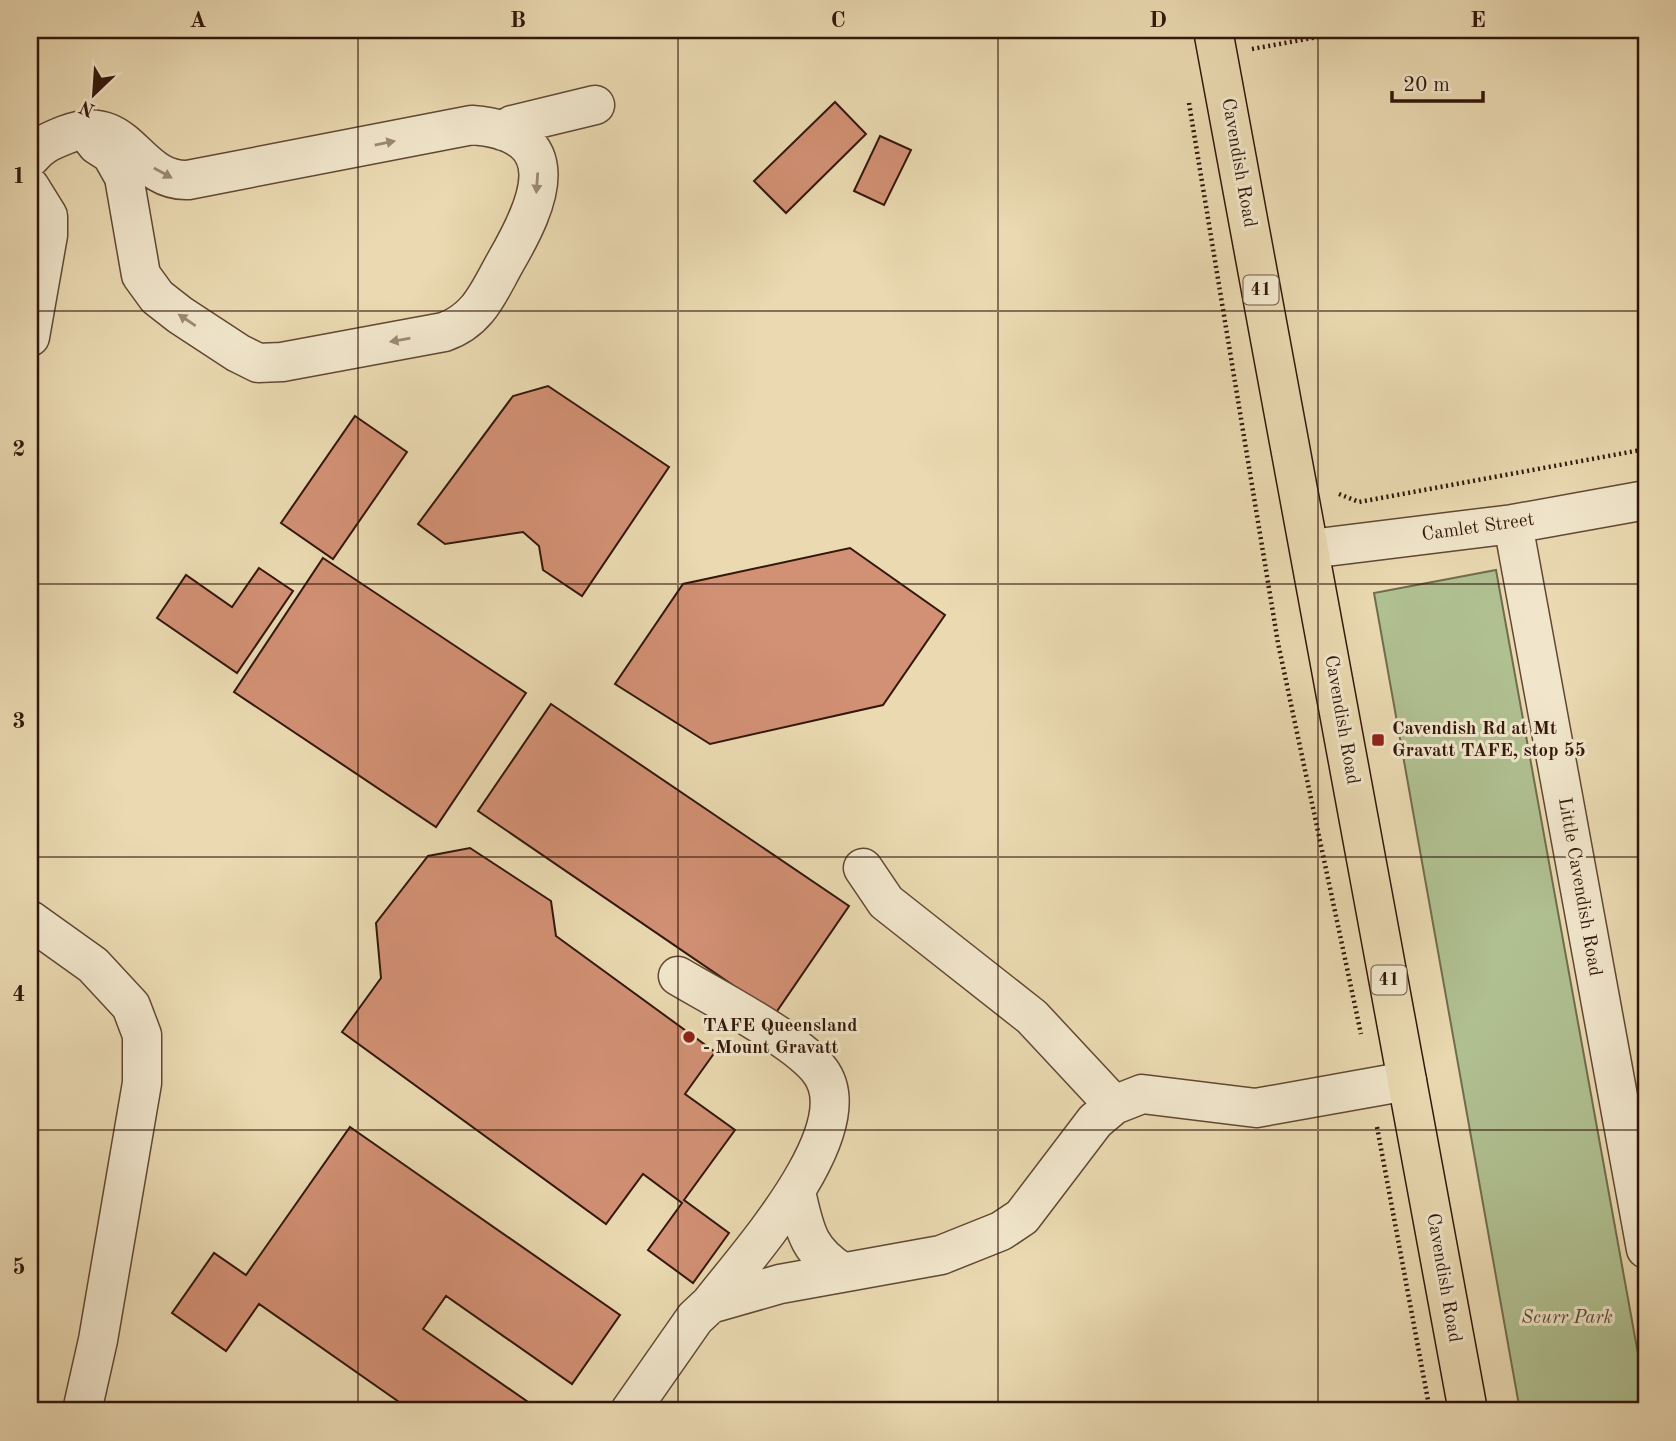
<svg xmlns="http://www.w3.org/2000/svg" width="1676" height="1441" font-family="'Old Standard TT',serif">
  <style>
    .green { fill: #b0c091; stroke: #726c4e; stroke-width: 2 }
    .building { fill: #d29074; stroke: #33170b; stroke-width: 2 }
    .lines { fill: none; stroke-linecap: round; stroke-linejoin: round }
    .minor-casing { stroke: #614834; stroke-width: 41 }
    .major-casing { stroke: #33170b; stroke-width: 41 }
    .path { stroke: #33170b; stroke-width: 4.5; stroke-dasharray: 2 3.5; stroke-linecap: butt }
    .minor { stroke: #f1e6cc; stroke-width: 38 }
    .major { stroke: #ead9b1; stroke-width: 38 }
    .oneway { fill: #9c8975 }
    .grid { fill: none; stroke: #33170b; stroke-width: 2; stroke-opacity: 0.55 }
    .poi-dot { fill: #8f2418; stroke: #f1e6cc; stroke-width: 2.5 }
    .labels { text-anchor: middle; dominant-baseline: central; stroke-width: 6; stroke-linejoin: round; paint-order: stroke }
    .shield { fill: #f1e6cc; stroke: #6c5545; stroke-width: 2 }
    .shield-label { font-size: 18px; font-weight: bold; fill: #33170b }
    .street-label { font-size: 19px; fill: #33170b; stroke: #f1e6cc }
    .poi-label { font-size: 19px; font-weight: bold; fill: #33170b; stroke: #f1e6cc; text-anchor: start }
    .park-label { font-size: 19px; font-style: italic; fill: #584a33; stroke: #f1e6cc }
    .neatline { fill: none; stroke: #33170b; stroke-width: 2.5 }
    .grid-label { font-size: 23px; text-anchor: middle; font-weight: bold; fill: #33170b }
  </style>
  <rect width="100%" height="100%" fill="#ead9b1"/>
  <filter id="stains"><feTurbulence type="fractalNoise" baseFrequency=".00286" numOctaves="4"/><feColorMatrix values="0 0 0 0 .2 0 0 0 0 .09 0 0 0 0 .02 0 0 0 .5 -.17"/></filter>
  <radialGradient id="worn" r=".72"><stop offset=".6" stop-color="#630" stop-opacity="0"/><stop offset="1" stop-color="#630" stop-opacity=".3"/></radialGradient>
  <path class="green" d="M1496 570 1646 1398V1411H1520L1374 593Z"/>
  <path class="building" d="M835 102 866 134 786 213 754 181Z
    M880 136 911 150 884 205 854 191Z
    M548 386 669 467 582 596 543 570 539 546 523 532 445 544 418 524 513 396Z
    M355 416 407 452 333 559 281 523Z
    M850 548 945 615 883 705 710 744 615 684 683 584Z
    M323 558 526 693 436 827 234 692Z
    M259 568 293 591 237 673 157 618 186 575 232 607Z
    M551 704 849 906 775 1014 478 811Z
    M470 848 551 901 556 936 715 1052 685 1094 735 1130 684 1200 729 1233 693 1283 648 1250 682 1203 643 1174 606 1224 342 1032 381 978 376 923 428 856Z
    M350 1127 620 1315 572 1384 446 1296 423 1329 541 1411H412L259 1304 226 1351 172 1313 214 1253 246 1275Z"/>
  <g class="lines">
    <defs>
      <path id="minor" d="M503 131 512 125 595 105
        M30 158C40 145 50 141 65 135 130 109 134 182 188 180L472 125C571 133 539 204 506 261 489 291 479 320 444 332L282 362 258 363 238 353 180 315 157 297 141 275 124 177 111 154 97 145 86 131
        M30 187 48 216V235L30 337
        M1513 524 1646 1249
        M1310 549 1513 524 1646 500
        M863 868 886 902 1032 1017 1114 1105
        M30 920 93 965 131 1006 142 1035V1083L98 1340 82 1411
        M678 976C713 997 797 1040 820 1071 864 1129 745 1258 710 1304
        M796 1192C805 1230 807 1250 842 1272
        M630 1411 695 1318 710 1304 780 1284 941 1255 1001 1231 1022 1217 1095 1121 1114 1105 1142 1094 1256 1108 1407 1081"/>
      <path id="major" d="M1213 30 1468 1411"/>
    </defs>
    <use href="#minor" class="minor-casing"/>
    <use href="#major" class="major-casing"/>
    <path class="path" d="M1252 49 1356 30
      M1189 103 1278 643 1361 1034
      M1339 494 1359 502 1646 449
      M1377 1127 1430 1411"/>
    <use href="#minor" class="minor"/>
    <use href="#major" class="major"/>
  </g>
  <defs><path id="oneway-solid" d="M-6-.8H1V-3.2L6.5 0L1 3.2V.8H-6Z" transform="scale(1.75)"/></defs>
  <g class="oneway">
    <use href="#oneway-solid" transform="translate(385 143) rotate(-12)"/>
    <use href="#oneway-solid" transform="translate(163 173) rotate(29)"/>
    <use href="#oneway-solid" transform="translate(537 183) rotate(94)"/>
    <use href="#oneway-solid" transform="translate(187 320) rotate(-146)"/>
    <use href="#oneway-solid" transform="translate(400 340) rotate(170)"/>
  </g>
  <path class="grid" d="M358 30V1411M678 30V1411M998 30V1411M1318 30V1411M30 311H1646M30 584H1646M30 857H1646M30 1130H1646"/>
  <g class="poi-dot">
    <rect x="1371" y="733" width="14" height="14" rx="3.5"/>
    <circle cx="689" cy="1037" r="7"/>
  </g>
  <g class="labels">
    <g class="shield">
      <rect x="1243.5" y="275.5" width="35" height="29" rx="5"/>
      <rect x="1371.5" y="965.5" width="35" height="29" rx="5"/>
    </g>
    <g class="shield-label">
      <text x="1261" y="290">41</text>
      <text x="1389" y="980">41</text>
    </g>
    <g class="street-label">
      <text transform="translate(1238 163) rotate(80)">Cavendish Road</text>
      <text transform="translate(1478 528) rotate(-8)">Camlet Street</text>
      <text transform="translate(1341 720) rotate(80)">Cavendish Road</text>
      <text transform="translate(1579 887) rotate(80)">Little Cavendish Road</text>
      <text transform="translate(1443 1278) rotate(80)">Cavendish Road</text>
    </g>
    <g class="poi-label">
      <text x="1392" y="729">Cavendish Rd at Mt<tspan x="1392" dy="22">Gravatt TAFE, stop 55</tspan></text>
      <text x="703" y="1026">TAFE Queensland<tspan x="703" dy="22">- Mount Gravatt</tspan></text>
    </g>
    <g class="park-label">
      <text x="1567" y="1318">Scurr Park</text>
    </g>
  </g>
  <rect width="1676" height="1441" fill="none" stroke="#ead9b1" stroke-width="77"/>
  <g transform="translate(94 94) rotate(205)" stroke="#f1e6cc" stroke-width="5" paint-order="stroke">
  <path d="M0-5L12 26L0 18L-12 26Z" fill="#33170b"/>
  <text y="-10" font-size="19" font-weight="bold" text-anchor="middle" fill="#33170b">N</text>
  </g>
  <path d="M1392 91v10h91v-10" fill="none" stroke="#33170b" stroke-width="3.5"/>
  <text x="1403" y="91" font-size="21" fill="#33170b" stroke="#f1e6cc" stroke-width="5" paint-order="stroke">20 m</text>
  <rect x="38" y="38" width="1600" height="1364" class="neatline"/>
  <g class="grid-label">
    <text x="198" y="27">A</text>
    <text x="518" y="27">B</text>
    <text x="838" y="27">C</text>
    <text x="1158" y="27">D</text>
    <text x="1478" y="27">E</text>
    <text x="19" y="183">1</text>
    <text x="19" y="456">2</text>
    <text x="19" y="728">3</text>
    <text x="19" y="1001">4</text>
    <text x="19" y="1274">5</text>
  </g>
  <rect width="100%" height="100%" filter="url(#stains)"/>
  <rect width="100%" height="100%" fill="url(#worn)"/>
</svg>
